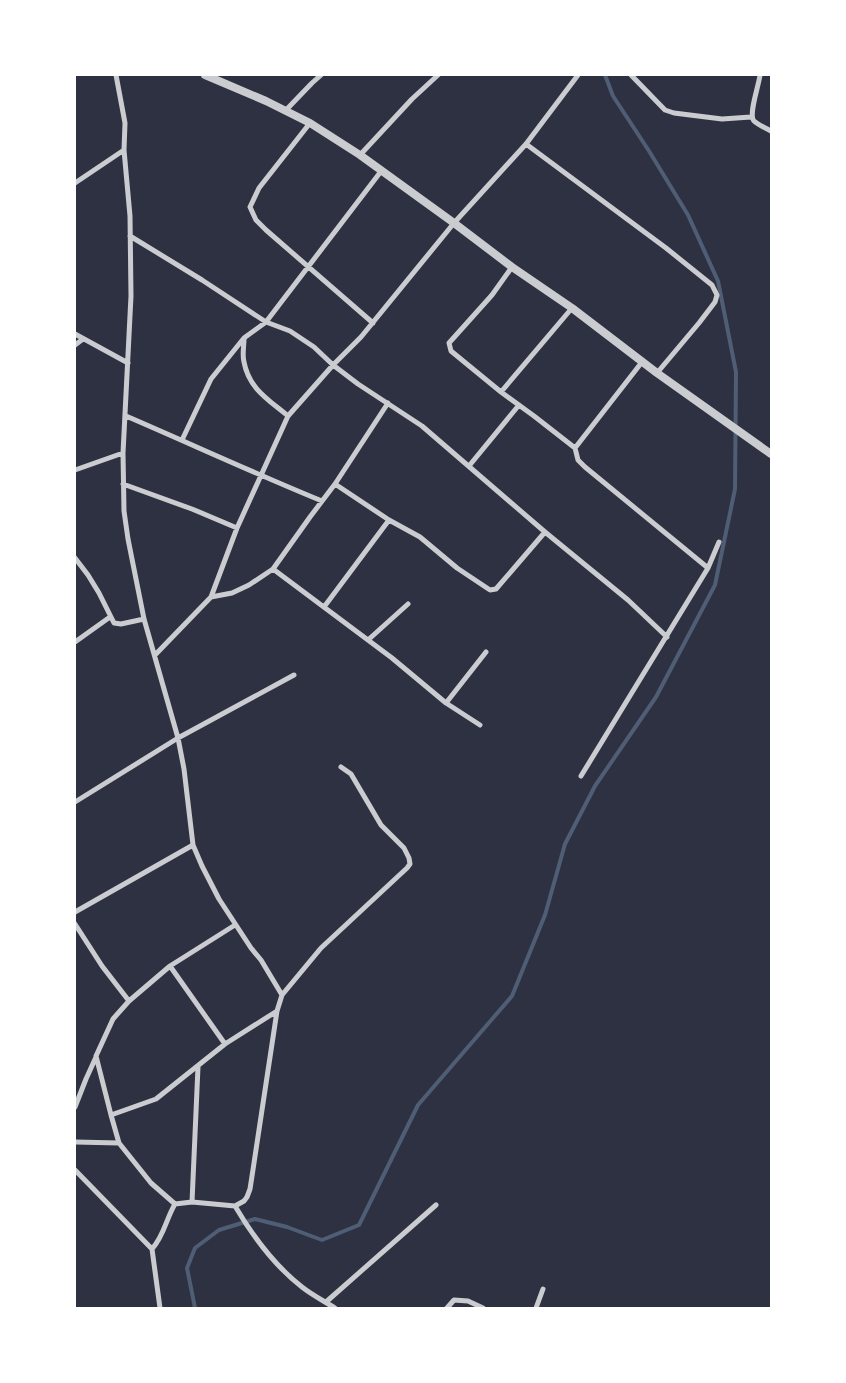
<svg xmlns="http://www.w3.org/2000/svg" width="846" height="1383" font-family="'Alegreya Sans',sans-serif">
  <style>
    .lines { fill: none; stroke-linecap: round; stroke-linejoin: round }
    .stream { stroke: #4f5d75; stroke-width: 4 }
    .minor { stroke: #caccd0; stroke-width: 5 }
    .tertiary { stroke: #caccd0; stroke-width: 8 }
  </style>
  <rect width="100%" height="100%" fill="#2d3142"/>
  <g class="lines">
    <path class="stream" d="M195 1308 187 1268 195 1248 219 1230 255 1219 287 1227 322 1240 359 1225 418 1105 512 996 545 915 565 844 595 786 656 697 715 585 735 489 736 372 718 281 688 215 649 151 613 96 605 75"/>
    <path class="minor" d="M116 75 125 123 124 150 130 216 131 296 123 453 124 511 128 539 144 619 178 738 184 769 193 845 202 866 219 899 251 948 261 960 282 995 277 1011 254 1163 250 1189 247 1197 244 1201 235 1206 192 1202 175 1204 151 1183 119 1143 111 1115 156 1099 225 1044 277 1011
      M631 75 665 110 674 113 722 119 751 117
      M760 75C759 85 748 115 754 121 758 125 766 128 771 131
      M286 110 312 83 321 75
      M310 123 259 188 250 207 256 220 266 230 373 323
      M526 144 666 248 712 285 717 295 715 302 699 323 657 373
      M360 155 412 99 438 75
      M75 183 124 150
      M130 236 202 280 266 322 290 331 314 347 333 365 358 384 422 426 545 532 628 600 667 637
      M512 267 492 295 449 343 451 351 501 392 534 416 575 448 578 460 585 467 708 568
      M75 334 128 363
      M244 339C244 346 242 355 244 362 249 389 269 400 288 416
      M75 345 83 339
      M501 392 572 308
      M126 416C191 444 256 474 322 501
      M182 440 211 379 244 338 266 322 382 170
      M575 448 642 362
      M469 466 519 405
      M75 470 123 453
      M123 484 192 509 237 528
      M335 484 389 520 420 537 457 568 490 590 496 589 545 532
      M75 558 88 575 99 593 114 623 121 624 144 619
      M273 569 392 658 446 703 480 725
      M211 597 232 593 249 585 273 569 310 517 335 484 388 403
      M324 607 389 520
      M368 640 408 604
      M75 642 110 617
      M155 655 211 597 237 528 288 416 333 365 361 337 454 223 526 144 578 75
      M446 703 486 652
      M581 776 708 568 719 542
      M75 802 178 738 294 675
      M75 912 193 845
      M75 924 102 966 129 1001 170 966 235 925
      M170 966 225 1044
      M282 995 321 948 407 868 410 864 409 858 404 848 381 825 351 774 341 767
      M75 1107 86 1079 96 1057
      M111 1115 96 1056 113 1019 129 1001
      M75 1142 119 1143
      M75 1170 152 1249 160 1308
      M192 1202 198 1067
      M235 1206C252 1235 275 1266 302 1287 312 1295 324 1301 335 1308
      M152 1249C164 1236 166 1219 175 1204
      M326 1302 436 1205
      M447 1308 454 1300 468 1301 483 1308
      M536 1308 543 1289"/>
    <path class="tertiary" d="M205 75 266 101 310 123 360 155 454 223 512 267 572 308 657 373 771 454"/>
  </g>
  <rect width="846" height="1383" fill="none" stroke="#ffffff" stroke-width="152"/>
</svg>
